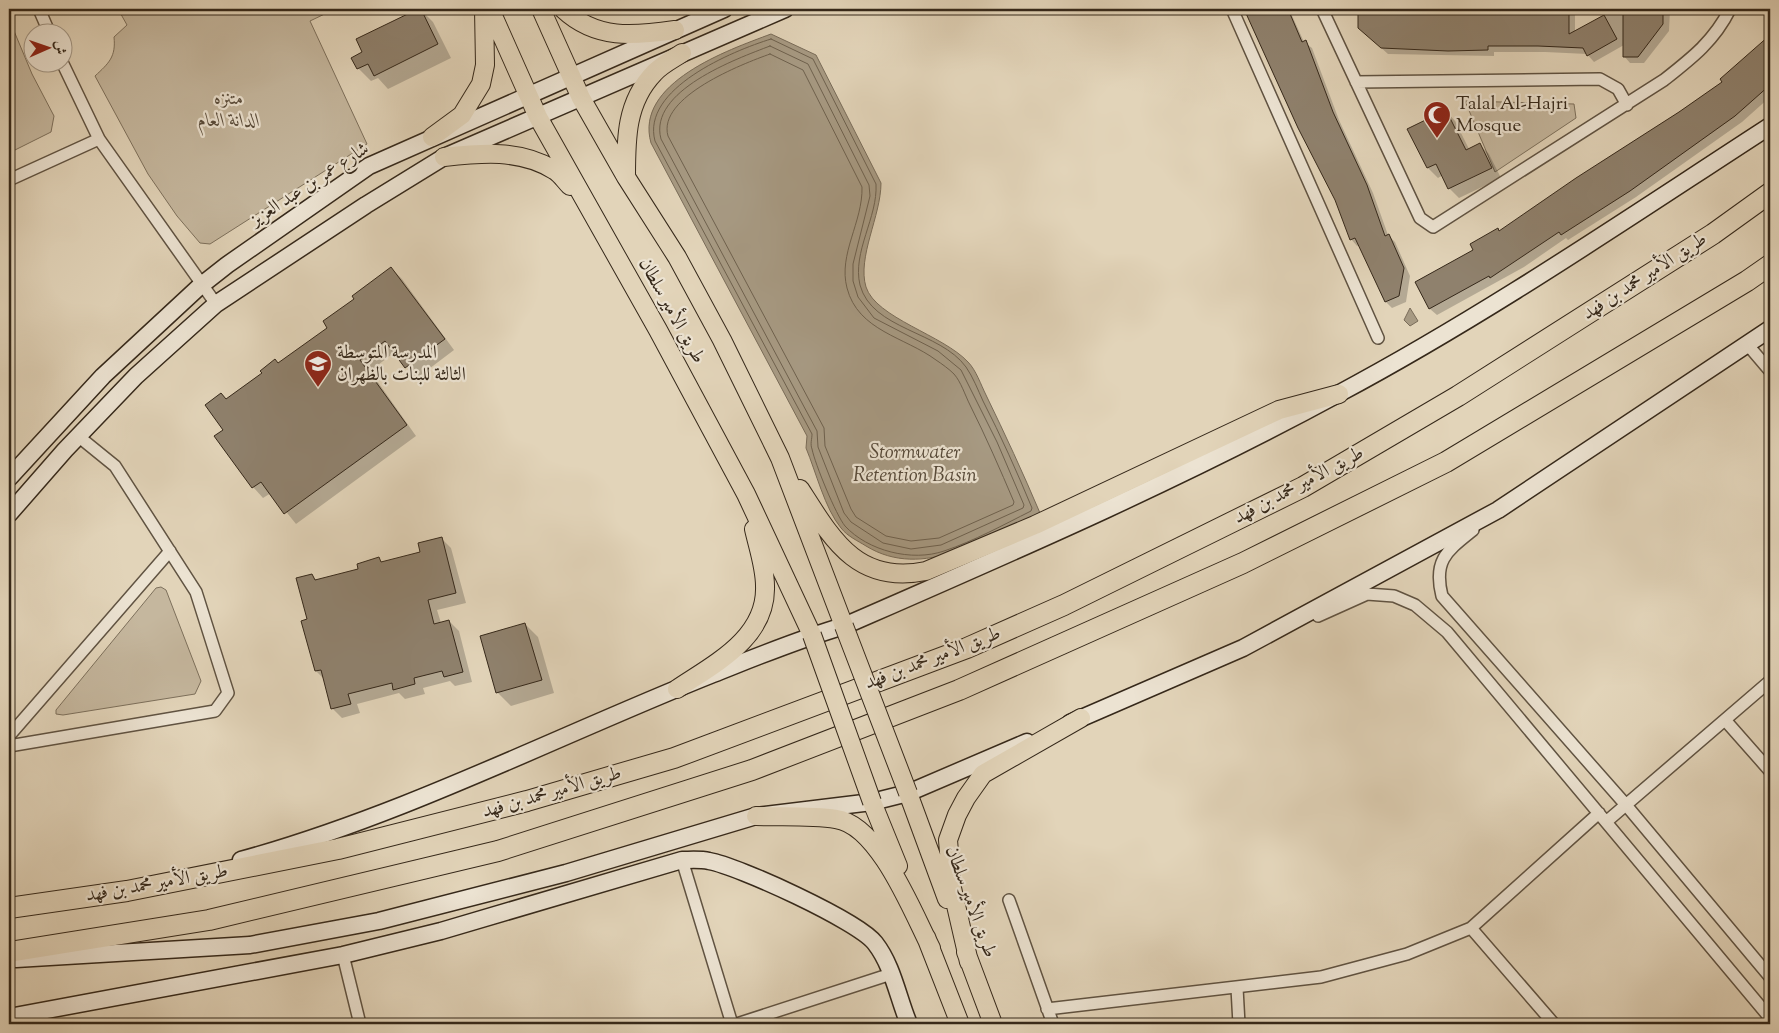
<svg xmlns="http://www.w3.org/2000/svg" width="1779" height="1033" font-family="'Sorts Mill Goudy',Amiri,serif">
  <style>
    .green { fill: #c5b79e; stroke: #7d705c }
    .water { fill: #a79a83; stroke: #796c59 }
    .shadow { fill: #0003; fill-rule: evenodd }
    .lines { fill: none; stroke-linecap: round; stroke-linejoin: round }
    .shore { stroke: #6e614e; stroke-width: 1 }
    .building { fill: #8f816d; stroke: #35281a }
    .street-casing { stroke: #605342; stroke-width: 14 }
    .secondary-casing { stroke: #35281a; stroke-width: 19 }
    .primary-casing { stroke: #35281a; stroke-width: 20 }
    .highway-casing { stroke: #35281a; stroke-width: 22 }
    .street { stroke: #ece3d2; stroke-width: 11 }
    .secondary { stroke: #ece3d2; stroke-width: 16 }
    .primary { stroke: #e2d4b9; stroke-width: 18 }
    .highway { stroke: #e2d4b9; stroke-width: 20 }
    .primary-bridge-casing { stroke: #35281a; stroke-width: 20; stroke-linecap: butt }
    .primary-bridge { stroke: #e2d4b9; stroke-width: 18 }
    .labels { text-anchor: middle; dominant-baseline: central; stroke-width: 4.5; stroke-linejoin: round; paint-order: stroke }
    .park-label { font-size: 19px; font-style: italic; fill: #594c3b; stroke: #ece3d2 }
    .poi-label { font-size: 19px; fill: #35281a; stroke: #ece3d2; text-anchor: start }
    .street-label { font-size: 19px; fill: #35281a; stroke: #ece3d2 }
    .water-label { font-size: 20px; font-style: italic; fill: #574a3a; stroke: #ece3d2 }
  </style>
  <rect width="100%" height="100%" fill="#e2d4b9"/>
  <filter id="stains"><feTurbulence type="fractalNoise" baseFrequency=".004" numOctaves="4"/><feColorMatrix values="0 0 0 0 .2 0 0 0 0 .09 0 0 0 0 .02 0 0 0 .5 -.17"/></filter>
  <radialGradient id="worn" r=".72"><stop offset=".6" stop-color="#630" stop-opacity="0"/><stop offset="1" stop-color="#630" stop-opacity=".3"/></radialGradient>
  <path class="green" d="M118 9H335L310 21 367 144 210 244 200 243 177 216 148 174 95 76C109 63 116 57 114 37L127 25Z
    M9 19 32 74 54 116 51 132 9 153Z
    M1465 101 1574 104 1576 118 1495 172Z
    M161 587 166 590 201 681 195 694 63 715 56 714V710L156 588Z"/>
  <path class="water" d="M771 34 816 55 881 183C881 216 857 257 866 287 876 318 943 335 968 362 976 370 981 385 986 395 1005 434 1023 473 1040 513 987 538 923 581 866 546 858 541 847 536 841 528 825 509 816 472 806 448L807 436 651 143C634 83 728 50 771 34Z
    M1410 308 1418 321 1410 326 1404 320Z"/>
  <path class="shadow" d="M420 9 433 22 451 58 388 89 378 78 371 81 358 68 363 52 357 40Z
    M1245 9H1289L1304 42 1312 48 1339 120 1373 193 1388 235 1395 242 1410 276 1406 302 1392 308 1386 302 1360 245 1357 246 1351 239 1336 200Z
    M1359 9H1709V11L1670 10 1669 31 1644 63H1630L1624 56V45L1594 62 1587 54 1545 52H1494V56L1388 54 1359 28ZM1616 9 1575 32V10Z
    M1770 28V97L1742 122 1636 197 1568 240 1566 238 1524 267 1437 315 1430 309 1416 283 1475 250 1497 229 1500 232 1724 82 1764 42Z
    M1446 111 1455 121 1469 149 1479 144 1489 154 1501 178 1459 198 1449 188 1443 175 1438 178 1428 168 1409 129Z
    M391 268 402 279 454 350 417 378 395 352 370 371 416 436 296 524 271 493 263 498 253 487 216 436 224 430 227 400 329 328 356 299Z
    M441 538 451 548 466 603 437 610 441 623 449 621 459 631 472 682 455 686 450 681 423 688 425 694 405 699 399 693 357 704 360 713 342 718 332 708 325 680 316 671 308 620 312 575 317 581 359 570 379 559 383 563 421 553Z
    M525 624 538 637 554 693 511 706 497 692Z"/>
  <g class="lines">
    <path class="shore" d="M771 39 813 59 876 184C878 217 852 252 860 285 872 330 940 331 966 367 973 377 978 390 983 401 1001 436 1017 472 1032 508L1031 511C1003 525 974 541 944 551 912 562 868 551 845 526 836 515 815 464 812 449 810 444 812 439 812 434L655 141C641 89 732 51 771 39Z
      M770 46 808 64 869 185 870 196 853 264V281L858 297 874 318 938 351 961 370 997 442 1024 505 1023 508 941 545 911 549 883 543 851 522 844 513 818 447 817 431 661 139C648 91 736 59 770 46Z
      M770 54 803 70 862 187C863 222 838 254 847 288 858 331 905 337 936 360 942 364 949 369 954 374 961 382 965 395 970 405 986 437 1000 469 1014 502L1013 505 939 538 911 541 886 536 856 517 851 509 825 446 824 428 668 136C657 97 742 64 770 54Z"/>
  </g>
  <path class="building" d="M418 9H421L438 44 374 76 368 64 357 69 351 58 362 52 356 39Z
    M1244 9H1288L1302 42 1306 40 1333 112 1367 185 1385 236 1389 234 1404 268 1399 296 1385 302 1355 238 1350 240 1335 200 1298 128Z
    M1358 9H1448V11L1569 10V34L1604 15 1617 39 1587 56 1583 48 1538 46H1488V50L1448 51 1381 48 1358 28Z
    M1623 11 1663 12V24L1638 57H1623Z
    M1770 35V85L1735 116 1630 191 1561 235 1559 232 1490 278 1489 276 1429 309 1415 282 1473 250 1470 244 1498 228 1499 231 1576 178 1679 112 1722 82 1720 79Z
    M1446 110 1466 150 1480 143 1492 168 1448 189 1436 164 1427 168 1407 129Z
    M391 267 445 339 405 368 385 341 360 360 407 425 284 514 261 482 252 488 214 436 223 430 205 405 221 393 226 399 262 373 260 371 275 359 278 363 327 328 323 321 354 299 352 296Z
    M442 537 456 593 428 600 434 624 449 620 463 672 444 677 442 671 414 678 415 684 393 690 392 683 348 694 351 704 331 709 321 670 315 671 301 621 307 619 296 578 312 574 315 580 358 569 357 564 379 557 381 562 420 552 418 543Z
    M525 623 542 680 496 693 480 636Z"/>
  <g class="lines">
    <defs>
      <path id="street" d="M39 9 49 32
        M1232 9 1378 338
        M1322 9 1420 218 1433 227 1664 80C1692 58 1714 41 1730 9
        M62 62 99 139 216 304
        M1356 82 1600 79 1618 89 1627 105
        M9 180 99 139
        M1747 344 1770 371
        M1473 530C1447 551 1433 560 1442 596L1626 805 1770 977
        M1318 616 1367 594 1394 596 1415 605 1447 632 1770 1018
        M1725 720 1770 771
        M9 736 170 551
        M9 746 215 711 228 693 196 592 115 466 78 436
        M1606 822 1770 681
        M682 860 732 1024
        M1009 900 1053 1024
        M1471 928 1554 1024
        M343 955 360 1024
        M1237 988 1239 1024
        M1047 1009 1321 977 1407 954 1471 928 1599 813
        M737 1024 891 974"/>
      <path id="secondary" d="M9 478 103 376 199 287 227 265 369 166 724 9
        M9 514 65 450 136 376 216 304 366 205 444 157 785 9
        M1070 723 1243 648 1498 510 1770 329
        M241 860C404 815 555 737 713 674 756 657 799 639 844 626 1011 553 1178 481 1338 394 1488 314 1628 218 1770 126
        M16 959 250 945 379 921 566 873 756 816 872 802 908 793 1027 742
        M9 1017 343 955 441 931 682 860C690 860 700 859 709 861 738 866 858 921 875 943 893 966 898 998 909 1024"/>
      <path id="primary" d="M490 9 538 117 658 330 746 494 812 635
        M541 9 581 98 626 177 677 257 722 340 780 458 844 626
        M563 9C596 40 634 36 675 30
        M432 137 462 115 481 84 485 65 484 9
        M444 157C481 153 520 149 554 170 560 173 565 181 570 186
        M626 176C626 139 626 102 654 73 661 65 673 59 682 53
        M800 489C832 539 857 585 926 571L1035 525 1279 410 1339 394
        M677 689C714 664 767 638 765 586 765 567 758 547 754 529
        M908 793 947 899
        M872 802 898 866
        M756 816C782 817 810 815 836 819 879 825 913 913 931 948
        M926 937 960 1024
        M966 952 993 1024
        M969 962 952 888 948 840 957 815 966 798 983 774 1081 718"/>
      <path id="highway" d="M9 908 127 891 338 849 527 801 674 758 967 648 1064 605 1303 487 1458 396 1713 234 1770 193
        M9 952 209 920 498 851 752 770 959 690 1243 563 1446 462 1747 281 1770 265"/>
    </defs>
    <use href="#street" class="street-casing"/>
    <use href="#secondary" class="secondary-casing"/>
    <use href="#primary" class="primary-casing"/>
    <use href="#highway" class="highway-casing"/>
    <use href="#street" class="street"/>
    <use href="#secondary" class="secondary"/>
    <use href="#primary" class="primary"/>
    <use href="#highway" class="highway"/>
    <defs>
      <path id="primary-bridge" d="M844 626 908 793
        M812 635 872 802"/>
    </defs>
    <use href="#primary-bridge" class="primary-bridge-casing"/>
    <use href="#primary-bridge" class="primary-bridge"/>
  </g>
  <defs>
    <symbol id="mosque-pin" viewBox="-11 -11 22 30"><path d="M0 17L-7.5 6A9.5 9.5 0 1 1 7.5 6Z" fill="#8f2418" stroke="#ece3d2"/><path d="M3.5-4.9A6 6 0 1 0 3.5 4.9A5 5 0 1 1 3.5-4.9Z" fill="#fff"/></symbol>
    <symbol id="school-pin" viewBox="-11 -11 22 30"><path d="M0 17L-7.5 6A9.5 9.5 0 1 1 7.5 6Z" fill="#8f2418" stroke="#ece3d2"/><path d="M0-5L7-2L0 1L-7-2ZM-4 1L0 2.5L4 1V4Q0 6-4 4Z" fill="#fff"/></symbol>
  </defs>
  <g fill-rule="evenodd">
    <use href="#mosque-pin" x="1421" y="99" width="32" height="43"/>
    <use href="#school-pin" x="302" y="348" width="32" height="43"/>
  </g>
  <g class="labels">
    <g class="park-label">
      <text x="229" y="99">متنزه<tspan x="229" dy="22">الدانة العام</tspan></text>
    </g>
    <g class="poi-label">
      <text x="1456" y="104">Talal Al-Hajri<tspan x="1456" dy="22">Mosque</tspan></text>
      <text x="337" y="353">المدرسة المتوسطة<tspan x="337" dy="22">الثالثة للبنات بالظهران</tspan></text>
    </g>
    <g class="street-label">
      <text transform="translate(310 185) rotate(-33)">شارع عمر بن عبد العزيز</text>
      <text transform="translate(1645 277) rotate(-33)">طريق الأمير محمد بن فهد</text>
      <text transform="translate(671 311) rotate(61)">طريق الأمير سلطان</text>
      <text transform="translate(1299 486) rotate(-28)">طريق الأمير محمد بن فهد</text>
      <text transform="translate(933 659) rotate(-21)">طريق الأمير محمد بن فهد</text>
      <text transform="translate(552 793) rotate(-16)">طريق الأمير محمد بن فهد</text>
      <text transform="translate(157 884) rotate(-10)">طريق الأمير محمد بن فهد</text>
      <text transform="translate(970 902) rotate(70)">طريق الأمير سلطان</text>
    </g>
    <g class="water-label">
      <text x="915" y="453">Stormwater<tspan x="915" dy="23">Retention Basin</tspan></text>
    </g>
  </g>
  <rect width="1779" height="1033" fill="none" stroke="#e2d4b9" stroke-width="30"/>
  <rect x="10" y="10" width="1759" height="1013" fill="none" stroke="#35281a" stroke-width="2.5"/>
  <rect x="15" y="15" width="1749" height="1003" fill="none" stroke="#35281a"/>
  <g transform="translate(48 48) rotate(88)"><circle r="24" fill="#ece3d2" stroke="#a39888"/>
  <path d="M0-4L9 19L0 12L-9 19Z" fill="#8f2418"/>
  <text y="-8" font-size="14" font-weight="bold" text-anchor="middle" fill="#35281a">ش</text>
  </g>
  <rect width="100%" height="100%" filter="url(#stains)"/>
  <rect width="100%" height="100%" fill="url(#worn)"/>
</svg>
